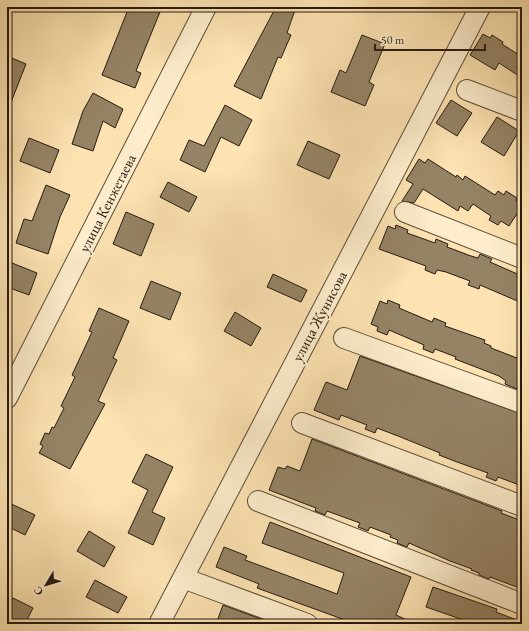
<svg xmlns="http://www.w3.org/2000/svg" width="529" height="631" font-family="'EB Garamond',serif">
  <style>
    .building { fill: #958365; stroke: #261a13 }
    .lines { fill: none; stroke-linecap: round; stroke-linejoin: round }
    .minor-casing { stroke: #5c4c3a; stroke-width: 22 }
    .minor { stroke: #fdedcc; stroke-width: 20 }
    .labels { text-anchor: middle; dominant-baseline: central; stroke-width: 4; stroke-linejoin: round; paint-order: stroke }
    .street-label { font-size: 15px; fill: #261a13; stroke: #fdedcc }
  </style>
  <rect width="100%" height="100%" fill="#fce3b1"/>
  <filter id="stains"><feTurbulence type="fractalNoise" baseFrequency=".005" numOctaves="4"/><feColorMatrix values="0 0 0 0 .2 0 0 0 0 .09 0 0 0 0 .02 0 0 0 .5 -.17"/></filter>
  <radialGradient id="worn" r=".72"><stop offset=".6" stop-color="#630" stop-opacity="0"/><stop offset="1" stop-color="#630" stop-opacity=".3"/></radialGradient>
  <path class="building" d="M129 7H162L136 71 141 73 135 88 102 75Z
    M276 7H296L287 33 291 35 281 58 278 57 261 99 234 86Z
    M483 34 490 38 492 35 503 42 502 44 522 57V78L499 63 495 70 470 55Z
    M362 35 385 44 369 82 374 85 365 106 331 92 340 70 346 73Z
    M7 56 26 64 8 110H7Z
    M93 93 123 109 115 128 103 121 93 151 72 144 83 111Z
    M451 100 472 113 457 136 436 123Z
    M225 105 252 120 239 146 221 137 205 172 180 160 189 140 204 146Z
    M497 117 519 131 504 156 481 142Z
    M29 138 59 150 50 173 20 161Z
    M308 141 340 155 329 179 297 165Z
    M419 159 425 163 428 159 456 177 457 175 463 180 465 176 495 195 498 191 504 195 506 191 517 198 516 201 522 206 509 226 501 221 498 225 489 220 491 216 473 204 468 211 460 206 458 211 423 189 414 203 402 201 413 184 406 180Z
    M168 182 197 197 189 212 160 197Z
    M46 185 70 195 60 217 48 254 16 243 24 219 32 221Z
    M126 212 154 224 141 256 113 244Z
    M396 225 408 230 407 233 435 243 436 239 448 244 447 247 471 256 478 258 480 254 492 259 490 262 522 276V303L480 285 479 289 468 285 470 281 446 272 437 270 435 274 425 270 426 266 379 249 388 226 395 229Z
    M7 261 37 273 29 295 7 287Z
    M273 274 307 290 301 302 267 287Z
    M151 281 181 293 170 320 140 308Z
    M388 300 400 305 399 308 406 311 432 322 434 318 446 323 445 326 485 340 484 343 491 346V348L522 360V391L505 384 506 381 499 376 455 359 456 357 435 349 433 353 423 349 424 345 389 330 387 335 377 331 378 327 371 324 380 301 387 304Z
    M99 308 129 321 113 358 117 360 98 401 105 404 70 469 39 453 43 446 40 444 45 433 49 434 52 427 54 428 64 408 61 406 75 377 72 375 92 332 89 331Z
    M235 312 261 328 251 346 224 331Z
    M360 356 522 414V486L498 477 496 481 486 477 488 473 457 462 439 455 440 453 398 436 377 428 375 433 365 429 367 425 341 415 339 420 314 410 326 382 347 390Z
    M312 439 502 511 501 513 522 521V589L490 577 489 579 479 575V573L471 570 472 569 450 561 409 543 407 547 397 543 398 540 390 537 391 535 370 527 368 531 358 527 360 523 327 511 325 515 315 511 316 508 269 490 278 467 285 469 287 466 300 471Z
    M146 454 173 467 152 512 165 518 153 545 128 533 148 490 132 482Z
    M7 502 35 515 25 535 7 526Z
    M270 522 411 577 396 615 416 624H356L257 588 259 584 216 567 224 547 247 556 245 560 337 594 344 573 262 543Z
    M89 531 115 547 104 567 77 551Z
    M95 580 127 597 118 613 86 597Z
    M433 587 497 609 496 612 522 622V624H475L426 607Z
    M13 598 33 608 25 624H7V609Z
    M223 605 272 623V624H216Z"/>
  <g class="lines">
    <defs>
      <path id="minor" d="M467 90 522 111
        M405 212 522 258
        M344 338 522 403
        M7 398 206 7
        M302 423 522 506
        M258 501 522 604
        M183 578 307 624
        M159 624 480 7"/>
    </defs>
    <use href="#minor" class="minor-casing"/>
    <use href="#minor" class="minor"/>
  </g>
  <g class="labels">
    <g class="street-label">
      <text transform="translate(107 203) rotate(-63)">улица Кенжетаева</text>
      <text transform="translate(319 316) rotate(-62)">улица Жунисова</text>
    </g>
  </g>
  <rect width="529" height="631" fill="none" stroke="#fce3b1" stroke-width="24"/>
  <rect x="8" y="8" width="513" height="615" fill="none" stroke="#261a13" stroke-width="2"/>
  <rect x="12" y="12" width="505" height="607" fill="none" stroke="#261a13"/>
  <g transform="translate(46 585) rotate(232)" stroke="#fdedcc" stroke-width="3" paint-order="stroke">
  <path d="M0-3L7 15L0 10L-7 15Z" fill="#261a13"/>
  <text y="-6" font-size="11" font-weight="bold" text-anchor="middle" fill="#261a13">С</text>
  </g>
  <path d="M375 44v6h110v-6" fill="none" stroke="#261a13" stroke-width="2"/>
  <text x="381" y="44" font-size="12" fill="#261a13" stroke="#fdedcc" stroke-width="3" paint-order="stroke">50 m</text>
  <rect width="100%" height="100%" filter="url(#stains)"/>
  <rect width="100%" height="100%" fill="url(#worn)"/>
</svg>
